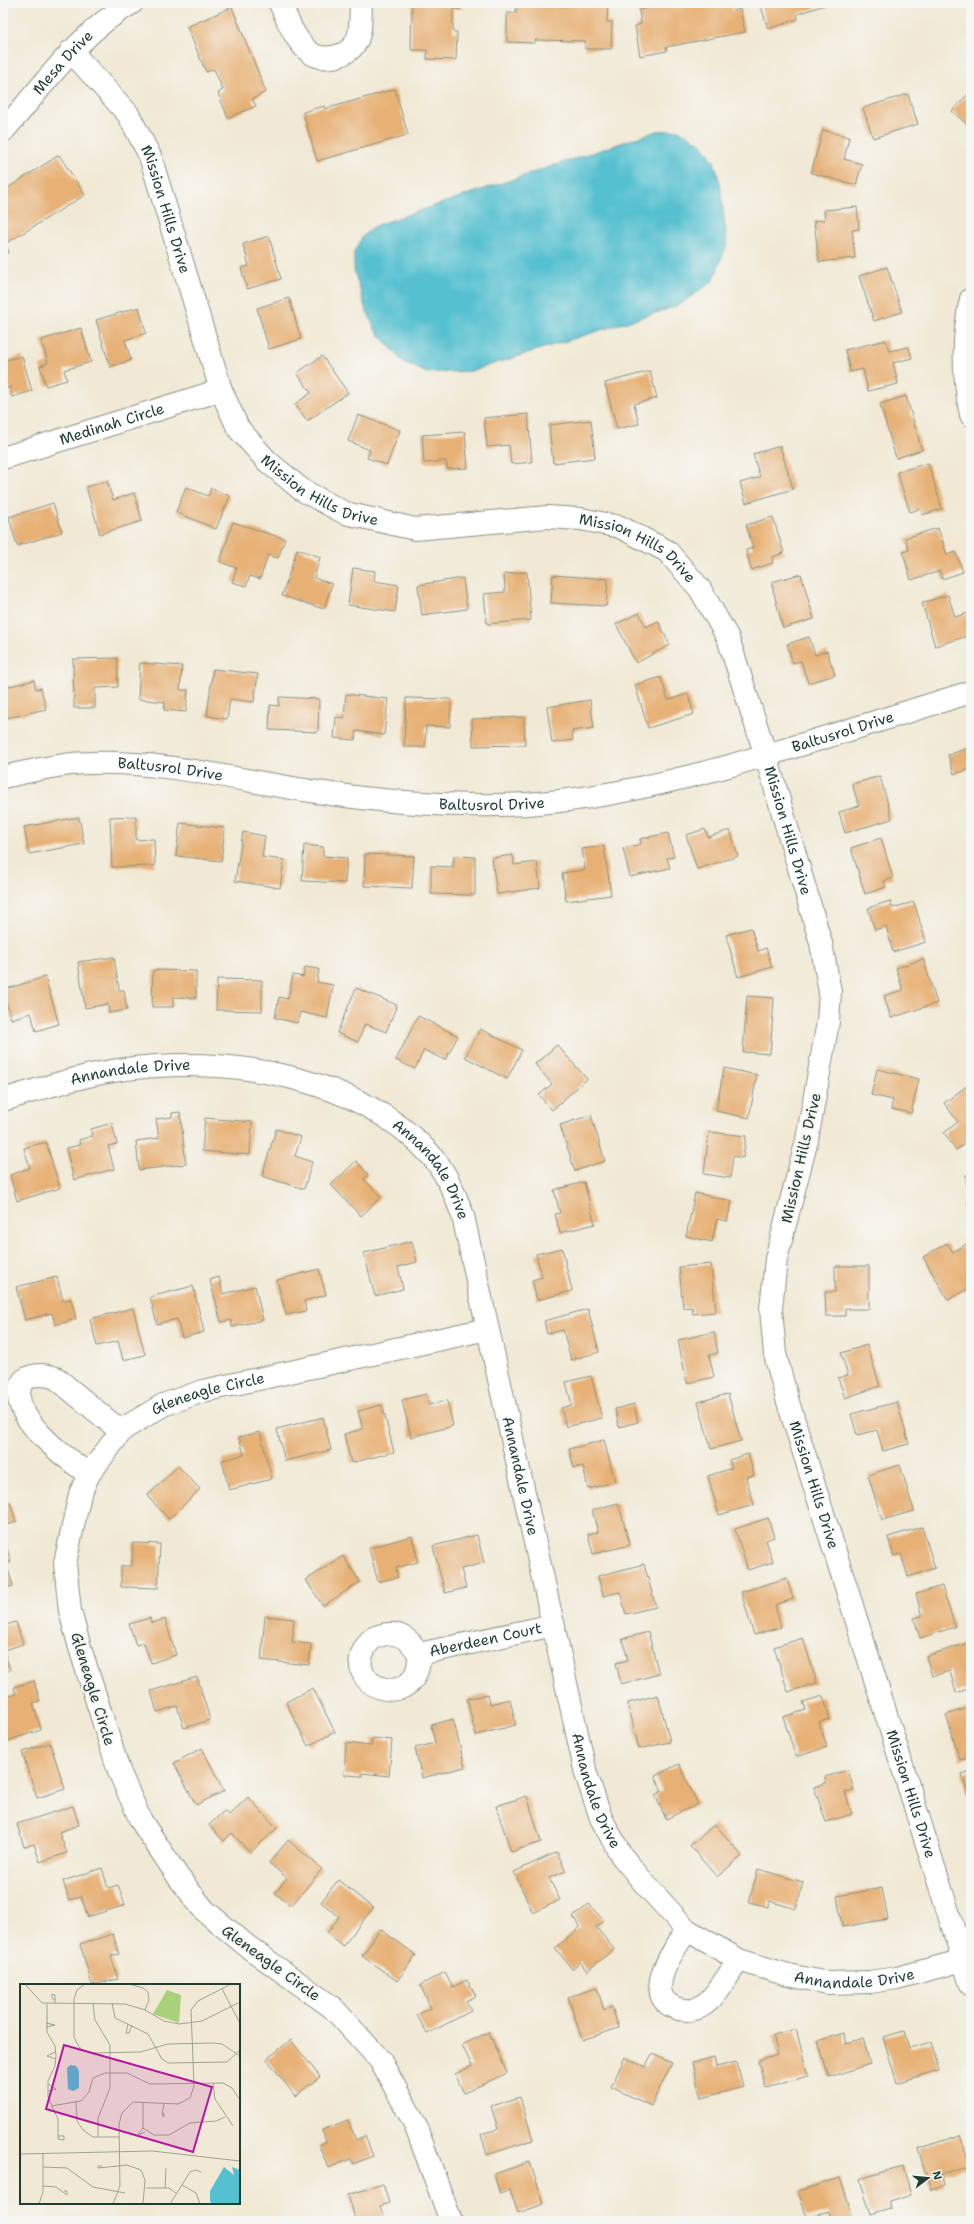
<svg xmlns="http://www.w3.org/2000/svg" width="974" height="2224" font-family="'Shantell Sans',sans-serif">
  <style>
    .water { fill: #55c0d0; stroke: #3a7e82 }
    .building { fill: #e7b176 }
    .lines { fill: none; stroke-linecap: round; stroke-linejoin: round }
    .street-casing { stroke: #889384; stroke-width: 24 }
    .street { stroke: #fff; stroke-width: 22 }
    .labels { text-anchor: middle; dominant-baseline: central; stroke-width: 4; stroke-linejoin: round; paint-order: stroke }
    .street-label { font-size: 15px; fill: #1f3d34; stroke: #f6f6f2 }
    .inset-road { fill: none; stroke: #9da495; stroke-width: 1 }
    .view { fill: #b5179e; fill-opacity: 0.15; stroke: #b5179e; stroke-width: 2 }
    .inset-edge { fill: none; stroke: #1f3d34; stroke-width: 2 }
  </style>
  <rect width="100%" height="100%" fill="#f6f6f2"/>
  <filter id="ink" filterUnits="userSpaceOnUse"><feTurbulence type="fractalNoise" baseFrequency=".025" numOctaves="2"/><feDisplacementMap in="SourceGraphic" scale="8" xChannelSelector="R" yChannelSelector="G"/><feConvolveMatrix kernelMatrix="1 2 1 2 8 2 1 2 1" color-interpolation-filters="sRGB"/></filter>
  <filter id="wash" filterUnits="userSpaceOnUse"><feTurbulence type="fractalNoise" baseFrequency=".012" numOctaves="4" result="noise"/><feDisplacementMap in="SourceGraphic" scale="16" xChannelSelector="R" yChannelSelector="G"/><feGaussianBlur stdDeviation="0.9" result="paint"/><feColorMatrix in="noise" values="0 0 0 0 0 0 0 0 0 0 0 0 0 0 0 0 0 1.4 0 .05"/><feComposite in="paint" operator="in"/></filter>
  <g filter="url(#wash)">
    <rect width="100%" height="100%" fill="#f1e9d5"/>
    <path class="water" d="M678 130 701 143 714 161 720 183 727 244 713 281 682 303 671 308 471 371 427 373 403 362 376 331 365 307 354 270V252L363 236 374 226 657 131Z"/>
    <g id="blocks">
      <path class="building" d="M412 3H462L461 9H453V32H457L456 60 427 59V50H411Z
        M516 3H558V6H567V3L608 5 607 22H612L611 49H585V41L535 40V43L507 42V13H516Z
        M656 3H680L681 8 690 6V3H731L733 11 740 9 745 32 666 47 667 51 640 56 635 26 641 24 639 10 657 6Z
        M760 3H831L797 14 798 19 768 29Z
        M232 7 266 92 252 99 256 106 228 118 218 93 223 90 214 69 206 72 187 27Z
        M395 89 408 135 317 161 303 112 324 106 325 109Z
        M971 91V128L952 111Z
        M908 94 918 124 873 138 863 108Z
        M823 130 849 137 844 159 862 164 856 185 811 173Z
        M59 155 85 195 5 244 9 252 3 256V191Z
        M857 207 859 229 852 230 855 258 819 262 814 221 825 220 824 210Z
        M269 236 281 279 247 289 241 268 249 266 243 244Z
        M887 267 902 312 874 321 859 276Z
        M289 298 301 339 269 349 257 308Z
        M139 307 146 333 125 340 131 360 110 367 96 320Z
        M81 328 91 362 64 370 67 380 46 386 40 366 48 363 41 340Z
        M886 340 889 351 909 347 912 358 893 363 898 384 868 391 863 369 850 372 845 350Z
        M22 356 32 391 12 397 10 387 3 389V361Z
        M322 356 348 393 307 421 295 404 311 393 297 373Z
        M650 371 657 398 634 404 639 424 617 429 605 383Z
        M906 396 922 450 896 458 880 404Z
        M528 414 532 462 511 464 509 445 487 447 484 418Z
        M358 415 400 430 387 465 367 458 370 450 348 441Z
        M591 420 595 458 553 463 549 425Z
        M465 432 468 468 447 469 446 461 424 463 422 435Z
        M780 446 793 489 746 503 740 483 760 477 753 454Z
        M928 463 942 509 922 515 920 509 910 512 897 472Z
        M107 481 113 500 134 493 142 521 100 534 86 487Z
        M186 487 208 496 211 488 230 496 216 529 176 512Z
        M53 503 62 532 17 546 9 517Z
        M773 517 784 553 772 557 773 563 751 570 746 550 753 548 746 525Z
        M233 522 285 539 278 558 268 555 260 579 250 576 246 586 232 582 237 568 220 562Z
        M938 528 947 555 956 552 963 572 942 579 940 571 911 580 903 552 909 550 905 538Z
        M297 549 320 557 314 578 332 584 324 609 282 596Z
        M353 568 375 571 374 581 399 585 395 612 348 605Z
        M527 572 531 620 487 624 484 594 505 592 504 574Z
        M801 574 814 619 783 628 771 582Z
        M553 575 608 579 606 606 551 603Z
        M463 578 467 609 422 615 418 585Z
        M948 595 955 617 971 612V635L935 646 922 603Z
        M639 613 646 627 658 621 670 645 636 663 616 624Z
        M809 637 815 655 827 651 835 675 808 683 801 661 793 663 787 644Z
        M117 658 118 687 95 688V708H74L73 659Z
        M140 663 182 666 180 690H188L186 712 164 710 165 702 138 699Z
        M213 669 258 674 254 702 230 699 227 719 207 716Z
        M661 677 668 700 688 694 694 714 648 728 635 685Z
        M34 680 36 689 41 688 46 709 3 719V688Z
        M346 694 388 699 384 735 356 731 355 740 334 738 336 717 344 718Z
        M279 697 319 699 318 732 269 730 270 705 279 706Z
        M406 698 451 699 450 727 426 726 425 747H404Z
        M590 700 594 728 572 731 573 740 552 743 547 707Z
        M524 717 525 745 473 746 472 719Z
        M971 747V769L954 774 948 755Z
        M880 776 892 819 845 833 839 812 859 806 852 784Z
        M136 816V840L154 839 155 866 112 867 110 817Z
        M79 817 84 844 29 854 24 827Z
        M180 823 225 828 221 861 176 856Z
        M705 829 708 837 730 830 738 856 697 869 686 835Z
        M243 832 265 836 262 857 284 860 280 888 235 881Z
        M668 833 674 857 667 858 670 868 630 877 623 848 641 844 640 839Z
        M881 838 893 878 884 881 886 887 865 894 851 848Z
        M304 845 323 847V856L347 858 345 883 302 881Z
        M604 846 611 895 566 901 562 873 585 870 582 849Z
        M365 854 414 856 412 888 364 886Z
        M513 855 514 865 537 862 540 888 497 894 492 858Z
        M454 856 475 857V895L431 894V866L453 867Z
        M3 860 6 868 3 869Z
        M890 901 892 908 914 902 926 942 893 952 886 926 875 930 868 908Z
        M751 928 758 951 766 948 772 967 738 977 726 935Z
        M114 957 119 990H124L127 1010 109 1013 108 1004 85 1008 78 962Z
        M923 959 937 1003 891 1018 884 996 903 990 896 968Z
        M305 967 319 969 317 982 333 985 327 1018 300 1012 297 1023 275 1018 279 997 288 999 293 975 303 977Z
        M153 970 196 971V998L173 997V1007H152Z
        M45 977 59 1024 36 1031 31 1013 11 1019 3 990Z
        M217 979 262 980V1011L216 1010Z
        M356 988 397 1005 386 1032 365 1024 358 1042 337 1033Z
        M747 996 774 998 770 1054 743 1052Z
        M418 1016 458 1036 445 1060 424 1050 415 1069 396 1060Z
        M480 1029 522 1050 507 1079 465 1057Z
        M557 1045 587 1079 552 1110 539 1095 552 1084 535 1064Z
        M724 1068 757 1075 749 1118 716 1111Z
        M877 1069 919 1079 911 1113 891 1109 893 1100 871 1095Z
        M968 1085 971 1089V1139L956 1150 944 1133 958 1122 944 1103Z
        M180 1112 186 1164 139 1170 136 1141 159 1138 156 1119 172 1117V1113Z
        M591 1115 605 1161 575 1171 560 1125Z
        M205 1118 252 1122 250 1155 202 1151Z
        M112 1123 117 1144 108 1146 114 1169 74 1180 66 1148 80 1145 79 1140 92 1136 91 1129Z
        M276 1129 301 1137 295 1156 312 1162 304 1189 262 1176Z
        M709 1132 746 1136 743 1158 733 1156 730 1178 704 1174Z
        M46 1142 60 1188 17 1201 10 1175 30 1168 24 1148Z
        M356 1161 368 1174 364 1179 381 1197 361 1216 331 1185Z
        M971 1174V1223H969L966 1175Z
        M584 1182 595 1224 560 1233 555 1214 560 1213 554 1190Z
        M695 1193 732 1201 727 1221 717 1219 712 1242 686 1236Z
        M412 1241 417 1262 398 1267 403 1289 375 1296 364 1253Z
        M947 1243 953 1252 968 1243 971 1249V1287L948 1300 923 1257Z
        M562 1248 572 1291 537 1300 532 1280 542 1277 536 1254Z
        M711 1264 716 1312 693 1314 692 1307 683 1308 679 1267Z
        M835 1266H869V1309H845V1316H826L825 1292H835Z
        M319 1269 326 1295 304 1301 306 1311 286 1315 277 1280Z
        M57 1277 63 1301 71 1299 76 1319 55 1325 52 1313 25 1320 16 1287Z
        M219 1277 223 1294 255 1286 263 1320 232 1327 231 1320 221 1322 210 1280Z
        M193 1286 204 1332 182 1338 177 1319 157 1324 150 1297Z
        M133 1308 145 1355 123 1360 118 1341 97 1346 90 1319Z
        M588 1309 599 1352 571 1360 563 1330 547 1334 544 1321Z
        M714 1332 718 1353 709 1355 714 1377 687 1383 678 1340Z
        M867 1345 880 1386 845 1398 838 1378 848 1375 841 1353Z
        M591 1376 602 1418 566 1427 561 1408 572 1405 566 1382Z
        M426 1394 429 1405 447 1400 453 1426 411 1437 402 1400Z
        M728 1394 741 1441 711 1449 698 1402Z
        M897 1402 909 1444 883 1451 877 1430 857 1435 851 1414Z
        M634 1404 638 1422 619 1427 615 1409Z
        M382 1405 394 1452 351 1463 344 1434 363 1429 358 1411Z
        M323 1417 331 1450 285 1461 277 1429Z
        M260 1432 272 1479 229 1490 222 1460 244 1455 239 1437Z
        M604 1440 615 1482 588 1489 583 1466 574 1468 569 1449Z
        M748 1454 754 1475 746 1477 754 1505 719 1515 708 1476 732 1468 729 1460Z
        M900 1465 914 1511 882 1520 868 1475Z
        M178 1466 200 1489 169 1519 147 1496Z
        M10 1502 16 1522 3 1526V1504Z
        M618 1503 630 1545 593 1554 588 1534 598 1532 592 1510Z
        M768 1518 774 1537 766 1540 773 1562 748 1570 735 1529Z
        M922 1527 935 1568 908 1577 901 1554 894 1556 888 1537Z
        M477 1535 484 1563 461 1569 466 1588 445 1593 433 1546Z
        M412 1536 418 1562 396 1568 398 1577 378 1582 369 1548Z
        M5 1542 11 1562 6 1563 13 1586 3 1589V1543Z
        M133 1543 160 1544 158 1588 121 1587V1566H132Z
        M343 1556 360 1582 323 1606 306 1580Z
        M644 1564 656 1607 626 1614 620 1592 603 1596 598 1576Z
        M787 1578 793 1599 775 1605 781 1627 754 1635 741 1592Z
        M942 1586 955 1627 920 1638 914 1618 922 1616 916 1594Z
        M265 1616 294 1619 292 1642 311 1644 309 1665 261 1660Z
        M150 1618 151 1623 165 1619 176 1655 151 1663 144 1643 136 1645 129 1624Z
        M16 1622 23 1644 4 1650 10 1670 3 1673V1626Z
        M648 1632 659 1674 621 1684 616 1663 628 1660 622 1639Z
        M803 1638 817 1683 788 1692 774 1647Z
        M971 1642V1688L956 1693 950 1671 932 1676 926 1656Z
        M197 1677 210 1720 184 1728 177 1706 157 1712 151 1691Z
        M34 1681 40 1701 33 1703 41 1730 6 1741 3 1731V1698L16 1694 14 1687Z
        M313 1688 335 1732 308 1746 286 1702Z
        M488 1694 490 1704 510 1699 516 1725 476 1735 467 1699Z
        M658 1695 670 1742 639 1749 628 1703Z
        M823 1696 830 1719 819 1722 827 1747 796 1757 783 1717 806 1710 803 1702Z
        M971 1707V1757L960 1760 946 1715Z
        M453 1719 465 1767 422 1778 415 1748 435 1743 431 1725Z
        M372 1738 392 1740 389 1776 362 1773V1776L344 1775 346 1743 371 1746Z
        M50 1743 65 1789 37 1798 22 1752Z
        M202 1748 224 1791 196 1805 174 1763Z
        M679 1764 698 1804 666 1819 655 1795 662 1791 655 1776Z
        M848 1770 854 1790 845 1792 852 1814 826 1822 814 1787 826 1783 825 1777Z
        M971 1771V1794L968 1795 962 1774Z
        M527 1796 541 1842 511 1852 496 1806Z
        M248 1797 277 1828 250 1853 232 1833 224 1841 209 1825 224 1811 229 1815Z
        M73 1806 79 1825 59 1832 67 1853 40 1862 34 1844 24 1847 17 1824Z
        M715 1824 742 1856 717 1877 690 1846Z
        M288 1840 322 1869 291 1906 275 1893 287 1878 269 1863Z
        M557 1852 566 1871 549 1878 560 1900 533 1913 514 1872Z
        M102 1868 108 1888 118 1885 125 1905 88 1917 81 1896 69 1900 63 1881Z
        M758 1869 803 1882 796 1909 769 1901 768 1907 749 1902Z
        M338 1880 373 1908 343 1946 327 1933 339 1917 321 1902Z
        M882 1888 888 1919 842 1927 837 1896Z
        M589 1904 604 1921 596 1927 614 1949 587 1971 580 1962 572 1969 555 1948 580 1927 573 1917Z
        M380 1929 416 1955 397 1981 362 1956Z
        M113 1934 119 1954 111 1956 118 1979 92 1985 80 1944Z
        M445 1972 453 1987 467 1980 476 1996 466 2001 471 2011 427 2034 417 2015 431 2008 420 1985Z
        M597 1988 604 2010 612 2007 619 2028 582 2040 568 1997Z
        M796 2029 808 2076 766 2088 758 2061 778 2055 773 2035Z
        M904 2031 909 2048 931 2042 939 2070 897 2083 883 2037Z
        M489 2032 507 2073 464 2093 455 2074 472 2066 462 2045Z
        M843 2033 846 2043 863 2038 870 2064 829 2077 818 2041Z
        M291 2040 320 2077 295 2096 267 2059Z
        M652 2054 672 2063 651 2106 611 2087 625 2057 645 2067Z
        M714 2057 716 2067 737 2062 743 2087 701 2098 692 2063Z
        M520 2097 533 2140 487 2155 481 2134 498 2129 491 2106Z
        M348 2120 356 2140 365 2136 373 2156 353 2164 351 2159 328 2168 319 2145 326 2142 322 2130Z
        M960 2135 970 2166 941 2175 944 2186 931 2190 918 2149Z
        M530 2162 544 2204 518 2213 510 2190 500 2194 494 2174Z
        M903 2166 911 2194 889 2201 891 2209 871 2215 860 2179Z
        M840 2178 854 2221H831L828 2212 807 2218 798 2191Z
        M383 2184 389 2203 380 2206 385 2221H356L348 2195Z"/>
    </g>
  </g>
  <g filter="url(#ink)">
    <use href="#blocks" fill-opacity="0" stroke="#889384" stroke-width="1"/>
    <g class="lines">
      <defs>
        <g id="street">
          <path d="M280 3C287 19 294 38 307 50 320 63 347 58 356 42 362 32 360 15 361 3"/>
          <path id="s1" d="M71 51 128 114 150 156 221 390 238 428 267 461 302 490 345 513 415 529 547 517 581 519 620 527 667 551 700 589 728 638 766 756 821 943 830 992 828 1022 807 1140 776 1259 771 1309 775 1354 788 1402 971 1985"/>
          <path id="s2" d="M3 131C44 86 78 33 132 3"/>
          <path d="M971 299C962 338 963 377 971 415"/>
          <path id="s3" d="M3 458 221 390"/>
          <path id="s4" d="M3 777C32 771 61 763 91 763 168 761 241 781 317 792 376 801 439 806 500 805 577 804 655 786 729 766 810 743 890 717 971 692"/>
          <path id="s5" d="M3 1100C43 1088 85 1074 126 1069 229 1056 357 1075 430 1154 445 1170 456 1196 463 1216L586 1774 601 1818 621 1855 644 1883 687 1930 739 1960 788 1975 828 1983 870 1982 897 1978 971 1958"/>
          <path d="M89 1474C68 1460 0 1411 24 1380 34 1373 45 1374 56 1378L112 1424 123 1429"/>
          <path id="s6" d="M419 1654C421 1716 334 1687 369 1642 372 1638 375 1637 379 1636 397 1629 410 1639 419 1654L554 1625"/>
          <path d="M687 1930C675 1948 640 1995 676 2008 686 2012 697 2010 705 2004 719 1993 728 1974 739 1960"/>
          <path id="s7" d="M451 2221 414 2122 380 2060 333 2008 247 1946 204 1910 179 1878 141 1821 119 1771 80 1648 70 1611 65 1563 80 1494 89 1474 123 1429 163 1405 203 1391 487 1329"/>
        </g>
      </defs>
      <use href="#street" class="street-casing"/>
      <use href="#street" class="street"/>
    </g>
  </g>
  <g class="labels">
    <g class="street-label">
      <text stroke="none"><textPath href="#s2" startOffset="91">Mesa Drive</textPath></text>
      <text stroke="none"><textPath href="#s1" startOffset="188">Mission Hills Drive</textPath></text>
      <text stroke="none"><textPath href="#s3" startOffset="114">Medinah Circle</textPath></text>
      <text stroke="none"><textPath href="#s1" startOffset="524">Mission Hills Drive</textPath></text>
      <text stroke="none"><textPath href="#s1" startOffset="860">Mission Hills Drive</textPath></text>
      <text stroke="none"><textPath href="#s4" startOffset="853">Baltusrol Drive</textPath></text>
      <text stroke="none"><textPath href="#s4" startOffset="169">Baltusrol Drive</textPath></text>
      <text stroke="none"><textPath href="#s4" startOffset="493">Baltusrol Drive</textPath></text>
      <text stroke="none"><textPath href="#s1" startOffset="1196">Mission Hills Drive</textPath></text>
      <text stroke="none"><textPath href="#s5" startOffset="131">Annandale Drive</textPath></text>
      <text transform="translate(801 1158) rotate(-77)">Mission Hills Drive</text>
      <text stroke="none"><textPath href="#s5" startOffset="467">Annandale Drive</textPath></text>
      <text stroke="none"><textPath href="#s7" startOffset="1030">Gleneagle Circle</textPath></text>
      <text stroke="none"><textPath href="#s5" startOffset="791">Annandale Drive</textPath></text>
      <text stroke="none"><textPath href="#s1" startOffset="1868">Mission Hills Drive</textPath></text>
      <text stroke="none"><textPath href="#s6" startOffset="247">Aberdeen Court</textPath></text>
      <text transform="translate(93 1689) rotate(73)">Gleneagle Circle</text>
      <text stroke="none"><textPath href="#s5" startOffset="1115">Annandale Drive</textPath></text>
      <text stroke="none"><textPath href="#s1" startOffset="2192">Mission Hills Drive</textPath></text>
      <text transform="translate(271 1963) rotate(36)">Gleneagle Circle</text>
      <text stroke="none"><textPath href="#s5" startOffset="1463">Annandale Drive</textPath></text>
    </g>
  </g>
  <g transform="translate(20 1984)">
    <rect width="220" height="220" fill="#f1e9d5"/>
    <path d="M147 6 161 11 159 39 133 30Z" fill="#a9d07b"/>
    <path d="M50 81 56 82 59 87V104L53 107 48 105 47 84ZM204 183 214 191 212 183 220 186V220H192L190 217V207Z" fill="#55c0d0"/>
    <path class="inset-road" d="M5 0 22 19 105 20 125 26 144 37 159 40 182 37 220 18M65 0 57 6 54 15V53L59 63 64 67 73 69 120 68 148 60 193 59 202 60 220 72M109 0 123 4 128 8 129 16 125 26M202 5 220 39M92 19 95 34 128 50 142 75 148 79 207 78 220 66M27 20V48L35 62 36 72 35 82 28 97V113L37 133 38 135V155L44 156V152H38M35 20V11L32 10V14L35 16M73 20 75 36 90 61V104L78 134V153M26 39 35 41 26 43M108 40 106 49H109L112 41M35 68 27 72 36 75M193 99 195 115 213 142M28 107 36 105 28 100M56 118 57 137 63 146 73 153H99M123 118V144L134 151H149L170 139 196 137 205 133M31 122 61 117 69 108 73 94 85 89H107L130 100 203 99 212 104 220 116M144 129V133L142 131 144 120M123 144 118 151 125 148M0 170 132 167 220 177M82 182H78V184L107 181 121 186 125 196 123 220M23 183 47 184 73 203 105 209M162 201 176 209 180 220M23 202 36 203 47 211V207H44M126 204H149L156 209M145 204 146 184M19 220 23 208V169M93 220 100 202 99 140 102 129 113 118 158 120 170 114 174 102 171 26 178 17 211 0M150 220 170 188 176 186 181 188"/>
    <path class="view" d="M44 61 192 103 173 168 26 125Z"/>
    <rect width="220" height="220" class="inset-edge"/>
  </g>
  <rect width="974" height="2224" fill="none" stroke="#f6f6f2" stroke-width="16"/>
  <g transform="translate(928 2178) rotate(74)" stroke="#f6f6f2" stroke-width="3" paint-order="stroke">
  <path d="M0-3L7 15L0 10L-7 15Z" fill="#1f3d34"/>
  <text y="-6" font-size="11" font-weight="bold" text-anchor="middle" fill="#1f3d34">N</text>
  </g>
</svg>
